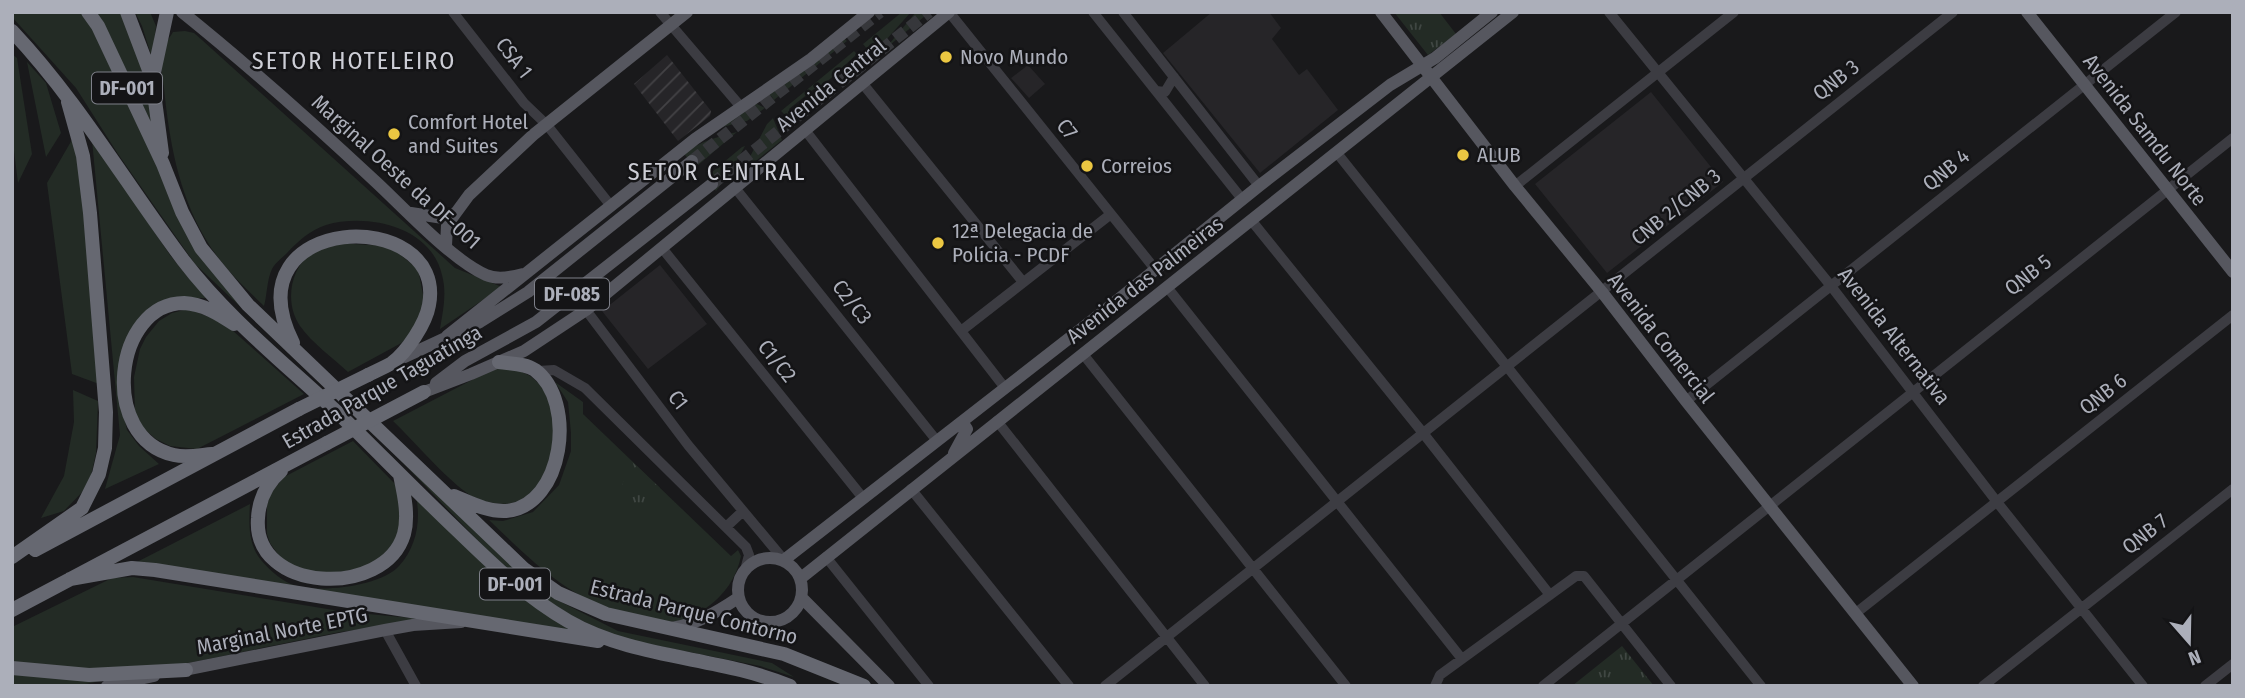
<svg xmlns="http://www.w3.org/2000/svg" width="2245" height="698" font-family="'Fira Sans Condensed',sans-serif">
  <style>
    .built { fill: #262528 }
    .industrial { fill: url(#industrial-furrows) }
    .green { fill: #232b25 }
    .park { fill: url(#park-tufts) }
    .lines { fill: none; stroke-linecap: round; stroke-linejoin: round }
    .major-tunnel { stroke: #36373b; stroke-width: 12; stroke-dasharray: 12 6; stroke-linecap: butt }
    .minor { stroke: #3c3c42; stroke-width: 10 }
    .major { stroke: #56575f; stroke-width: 12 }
    .highway { stroke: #666871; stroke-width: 14 }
    .highway-bridge { stroke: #666871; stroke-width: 14 }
    .poi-dot { fill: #ebc742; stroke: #141416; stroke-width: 2.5 }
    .labels { text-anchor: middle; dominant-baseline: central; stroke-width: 5; stroke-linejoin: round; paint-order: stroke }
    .shield { fill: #141416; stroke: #7e8089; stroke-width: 2 }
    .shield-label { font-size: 19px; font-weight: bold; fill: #acafba }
    .poi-label { font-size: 21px; fill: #acafba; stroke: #141416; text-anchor: start }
    .street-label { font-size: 21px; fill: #acafba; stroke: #141416 }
    .quarter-label { font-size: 24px; letter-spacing: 2px; fill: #cdced6; stroke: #141416 }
  </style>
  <defs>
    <pattern id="industrial-furrows" width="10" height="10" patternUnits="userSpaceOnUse" patternTransform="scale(1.75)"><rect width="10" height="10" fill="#262528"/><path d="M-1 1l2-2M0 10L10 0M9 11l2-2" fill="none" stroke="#434245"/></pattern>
    <pattern id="park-tufts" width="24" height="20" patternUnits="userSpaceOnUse" patternTransform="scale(1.75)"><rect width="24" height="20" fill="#232b25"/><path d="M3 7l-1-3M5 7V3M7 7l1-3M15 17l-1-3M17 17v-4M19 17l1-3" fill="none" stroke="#404743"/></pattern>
  </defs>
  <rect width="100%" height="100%" fill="#19191b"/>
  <path class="built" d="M1212 12H1269L1281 28 1272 39 1299 75 1307 69 1338 110 1260 173 1163 53Z
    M1028 65 1045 84 1029 98 1011 78Z
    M1651 92 1723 182 1607 273 1535 184Z
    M660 265 707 324 648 369 602 311Z"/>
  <path class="industrial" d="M667 55 711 111 710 116 678 141 634 84Z"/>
  <path class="green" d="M12 12H84L202 258 495 548 555 599 618 631 772 663 794 677 760 666 618 638 552 606 490 553 373 432 195 264 118 154 76 88 12 17Z
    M96 12H122L142 60 153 126Z
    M135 12H150L156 26 152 58 142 26Z
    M902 12H911L886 40 867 49 863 44Z
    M916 12H930L874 58 870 52 890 43Z
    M185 31 194 33 202 40 455 268 502 287 440 329C443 310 447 294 442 275 431 226 367 213 326 225 310 230 297 242 287 253 282 258 275 263 272 269 267 279 267 295 264 306 242 285 220 264 205 238 178 192 169 139 164 88 163 78 159 66 161 56 163 47 168 40 173 32Z
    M844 38 847 41 774 100 771 96H764Z
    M854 51 857 54 817 91 814 89 789 109 792 114 789 119 781 111Z
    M12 54 17 58 32 154 18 183 12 135Z
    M27 62 46 83 61 133 46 157Z
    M755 103 765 108 747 121 718 128Z
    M773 118 782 140 742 172 767 124Z
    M737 132 696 167 684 154C699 141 718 137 737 132Z
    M73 138 80 168 99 384 72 374 47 183Z
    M92 140 170 255 187 276 212 298H178L148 312 119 394 127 430 139 446 159 464 105 489 120 435Z
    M745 146 731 171 716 191 706 177 742 147Z
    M335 243 389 246 418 269 426 310 405 341 348 372C333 358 312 343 300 326 284 303 290 266 314 252 321 248 328 246 335 243Z
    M188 309 223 322 304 394 197 449 170 446 156 439 144 429 135 415 134 377 140 349 146 337 159 321 172 313Z
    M504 367C515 370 526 372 534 379 559 400 556 430 550 458 549 464 548 473 546 479 533 505 499 509 475 498 452 486 414 441 393 421L493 369Z
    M555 382 583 402V414L731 556 738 550 741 556C737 577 724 596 706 608 682 626 670 624 641 618 574 604 537 566 489 520L503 521 533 512 559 485 571 451V433L568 402Z
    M73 390 98 401 96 453 89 485 64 511 41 518 64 476 74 422Z
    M353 441 397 486 402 503 399 538 373 565 333 574 304 570 282 560 270 543 267 534V505L271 493 284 477Z
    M416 496 488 566 617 643 135 563 250 504C249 522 248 540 258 556 265 566 280 580 291 584 316 594 380 587 399 566 417 546 421 520 416 496Z
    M133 577 346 612 434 620 340 632 76 686H12V627L112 578Z"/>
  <path class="park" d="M1394 12H1439L1456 34 1428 55Z
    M632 462 660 488 642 519 612 509Z
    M1622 646 1654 686H1572Z"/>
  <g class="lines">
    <path class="major-tunnel" d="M692 161 880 12
      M712 184 929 12"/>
    <path class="minor" d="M453 12 524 103 547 125 611 206
      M660 12 741 107
      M949 12 1155 269
      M1093 12 1242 199
      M1123 12 1259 186
      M1609 12 1831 286 1997 502 2143 686
      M863 84 1023 282
      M1156 91 1165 92 1174 77
      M805 130 1005 388
      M1337 153 1761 686
      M1515 186 1734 12
      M736 189 937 441
      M1251 220 1423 433 1550 595
      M662 248 863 498
      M1167 287 1462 659
      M586 310 688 445 784 560
      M961 331 1111 214
      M1083 354 1346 686
      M538 371 554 370 585 388 746 547 749 555 745 570
      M1686 401 2176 12
      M997 421 1205 686
      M911 489 1069 686
      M726 527 743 511
      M826 557 929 686
      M1856 613 2233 315
      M385 630 416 686
      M1105 686 1953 12
      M1435 686 1440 675 1576 576H1584L1671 686
      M1543 686 2233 138
      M1983 686 2233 489
      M2205 686 2233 664"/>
    <path class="major" d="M182 12C249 66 313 123 376 182 404 208 452 260 486 275 497 280 512 277 523 274
      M1381 12 1515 186 1602 292 1686 401 1913 686
      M2027 12 2233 272
      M411 213 443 218 455 213
      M446 246 447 225 469 195 533 135 687 12
      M447 336 695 139 811 59 869 12
      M398 360 480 322 528 292 692 161
      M436 383 465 361 536 322 712 184
      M424 392 471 374 524 351 586 310 949 12
      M954 453 967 429 965 426H958
      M738 590a32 32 0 1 1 64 0a32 32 0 1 1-64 0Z
      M784 560 1099 315 1259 186 1390 85 1435 58 1492 12
      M801 578 1513 12
      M802 598 889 686
      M672 628C697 624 717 612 738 598
      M179 671 385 630 413 625 461 622
      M107 686 154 676"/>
    <path class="highway" d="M88 12 98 26 163 164 182 212 201 248 248 305 524 569 558 593 606 614 784 654 864 686
      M127 12 152 78 162 153
      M12 31C78 101 126 184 183 260 228 319 287 365 341 416 380 454 418 493 458 531 492 564 526 597 568 621 636 660 719 656 790 686
      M153 77 167 12
      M293 343C227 211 448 206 429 305 426 323 407 352 392 363 385 367 376 371 368 375
      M212 454C200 455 186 458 174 455 98 438 114 303 184 303 203 304 219 314 234 324
      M281 471C267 483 259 500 258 518 252 593 385 599 404 534 409 515 404 494 400 475
      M454 496C471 503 488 512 506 511 564 506 577 401 535 370 525 363 511 364 499 362
      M35 550 299 409
      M12 557 82 508 99 474 105 448 106 412 90 213 83 156 68 102
      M70 579 132 568 155 570 598 641
      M12 610 327 443
      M12 668 89 675 186 670"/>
    <path class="highway-bridge" d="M299 409 368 375
      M327 443 424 392"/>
  </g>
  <g class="poi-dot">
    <circle cx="946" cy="57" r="7"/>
    <circle cx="394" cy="134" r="7"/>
    <circle cx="1463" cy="155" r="7"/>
    <circle cx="1087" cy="166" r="7"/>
    <circle cx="938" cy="243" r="7"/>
  </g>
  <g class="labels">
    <g class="shield">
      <rect x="92" y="72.5" width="70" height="31" rx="5"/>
      <rect x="535" y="278.5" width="74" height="31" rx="5"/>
      <rect x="480" y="568.5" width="70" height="31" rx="5"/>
    </g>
    <g class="shield-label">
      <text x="127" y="88">DF-001</text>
      <text x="572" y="294">DF-085</text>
      <text x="515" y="584">DF-001</text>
    </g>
    <g class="poi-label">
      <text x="960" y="57">Novo Mundo</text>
      <text x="408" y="122">Comfort Hotel<tspan x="408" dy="24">and Suites</tspan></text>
      <text x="1477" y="155">ALUB</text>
      <text x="1101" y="166">Correios</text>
      <text x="952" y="231">12ª Delegacia de<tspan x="952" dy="24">Polícia - PCDF</tspan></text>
    </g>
    <g class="street-label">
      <text transform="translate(514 58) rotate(52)">CSA 1</text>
      <text transform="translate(1836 80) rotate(-38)">QNB 3</text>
      <text transform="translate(831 85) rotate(-39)">Avenida Central</text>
      <text transform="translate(1067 129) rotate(51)">C7</text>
      <text transform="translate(2145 130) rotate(52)">Avenida Samdu Norte</text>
      <text transform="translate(1946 170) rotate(-39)">QNB 4</text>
      <text transform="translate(396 172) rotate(42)">Marginal Oeste da DF-001</text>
      <text transform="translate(1676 207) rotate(-39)">CNB 2/CNB 3</text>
      <text transform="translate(2028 275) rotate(-38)">QNB 5</text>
      <text transform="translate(1145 280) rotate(-38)">Avenida das Palmeiras</text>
      <text transform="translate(852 302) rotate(52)">C2/C3</text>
      <text transform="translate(1894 336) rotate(52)">Avenida Alternativa</text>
      <text transform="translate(1661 338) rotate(52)">Avenida Comercial</text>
      <text transform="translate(777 361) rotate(51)">C1/C2</text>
      <text transform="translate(382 387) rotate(-30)">Estrada Parque Taguatinga</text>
      <text transform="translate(2103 394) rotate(-38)">QNB 6</text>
      <text transform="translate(678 400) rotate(52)">C1</text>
      <text transform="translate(2145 534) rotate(-38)">QNB 7</text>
      <text transform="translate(694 612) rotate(14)">Estrada Parque Contorno</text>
      <text transform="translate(282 631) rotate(-11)">Marginal Norte EPTG</text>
    </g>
    <g class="quarter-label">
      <text x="354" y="61">SETOR HOTELEIRO</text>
      <text x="717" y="172">SETOR CENTRAL</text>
    </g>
  </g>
  <rect width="2245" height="698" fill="none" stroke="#acafba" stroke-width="28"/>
  <g transform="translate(2189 642) rotate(160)" stroke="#141416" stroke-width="5" paint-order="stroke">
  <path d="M0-5L12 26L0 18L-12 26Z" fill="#acafba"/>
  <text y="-10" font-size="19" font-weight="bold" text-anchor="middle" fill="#acafba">N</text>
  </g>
</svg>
